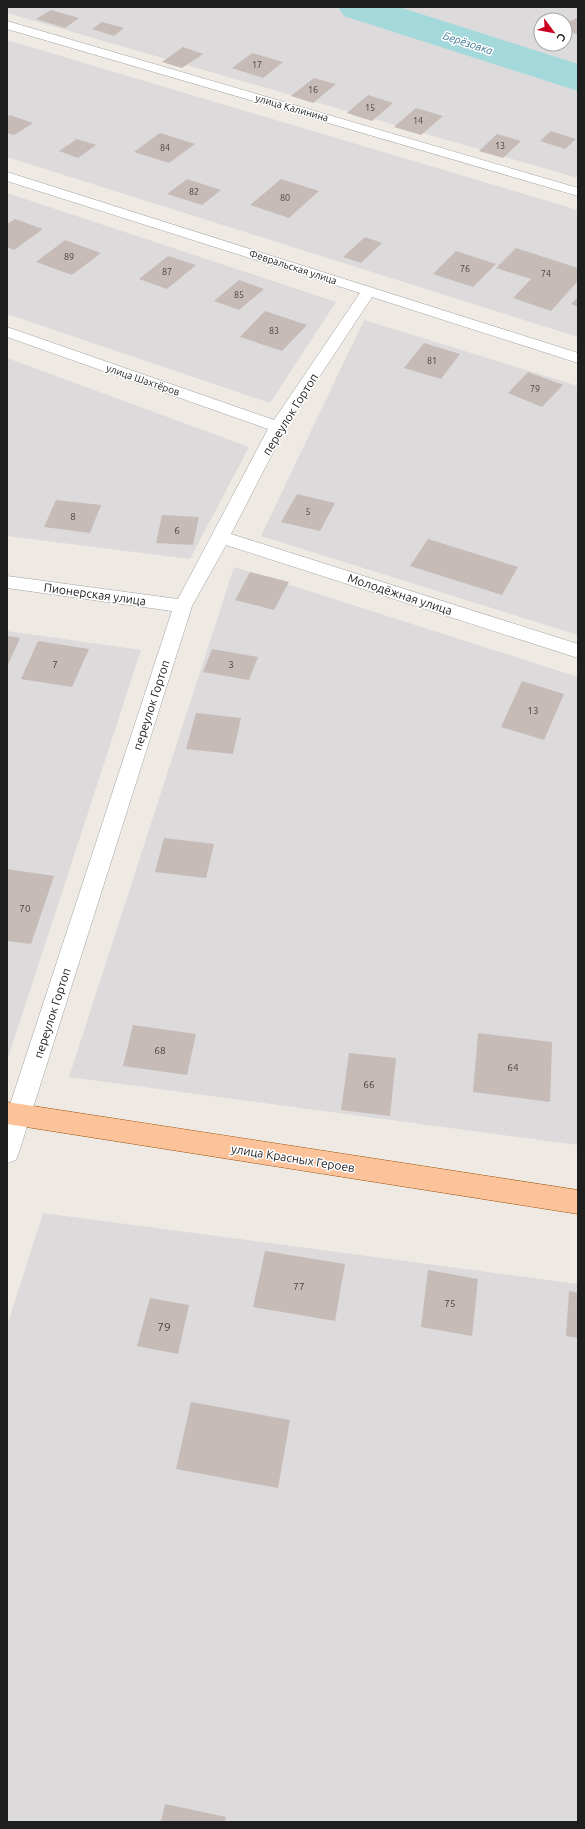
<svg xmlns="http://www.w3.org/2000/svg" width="585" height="1829" font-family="Ubuntu,sans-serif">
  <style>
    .residential { fill: #dcdadb; fill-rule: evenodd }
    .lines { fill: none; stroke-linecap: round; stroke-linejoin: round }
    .river { fill: #a4d9dc; fill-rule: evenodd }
    .building { fill: #c6bbb7 }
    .minor-casing { stroke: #a2a2a2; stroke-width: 1 }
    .major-casing { stroke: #974d00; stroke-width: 1 }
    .minor { fill: #fff; fill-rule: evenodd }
    .major { fill: #fcc39b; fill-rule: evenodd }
    .labels { text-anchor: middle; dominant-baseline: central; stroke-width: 3; stroke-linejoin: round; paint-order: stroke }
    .far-number-label { font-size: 9px; fill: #484544 }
    .far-street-label { font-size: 10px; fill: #1e1e1e; stroke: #fff }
    .number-label { font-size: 10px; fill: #484544 }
    .far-water-label { font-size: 11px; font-style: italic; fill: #417a96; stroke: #fff }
    .street-label { font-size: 12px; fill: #1e1e1e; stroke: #fff }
    .near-number-label { font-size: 12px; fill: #484544 }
  </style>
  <rect width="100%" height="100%" fill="#efe9e3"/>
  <path class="residential" d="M7 7H578V178L7 13ZM541 20H565V44H541Z
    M7 40 578 210V337L7 157Z
    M7 193 336 302 270 403 7 314Z
    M364 320 578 386V635L261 536Z
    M7 358 249 447 190 559 7 536Z
    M234 567 578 677V1145L69 1077Z
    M7 631 141 650 7 1061Z
    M43 1213 578 1284V1822H7V1326Z"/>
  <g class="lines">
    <path class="river" d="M338 7H399L578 64V91L344 16Z"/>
  </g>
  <path class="building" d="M51 10 79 18 65 28 36 19Z
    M578 17V35L565 30V24Z
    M102 22 124 28 114 36 92 29Z
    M183 47 203 54 182 68 162 62Z
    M252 53 283 62 263 78 232 68Z
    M314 78 336 84 313 103 291 96Z
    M368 95 393 103 372 121 347 113Z
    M416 108 443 116 421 135 394 127Z
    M10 115 33 123 14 135 7 133V117Z
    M551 131 576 139 565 149 540 141Z
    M160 133 195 144 169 163 134 152Z
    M497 134 521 141 503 158 479 151Z
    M77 139 96 145 78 158 59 151Z
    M187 179 221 190 202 205 167 194Z
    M281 179 319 191 289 218 250 205Z
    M15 219 43 229 14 250 7 247V224Z
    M365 237 382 243 361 263 343 257Z
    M65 240 101 253 72 275 36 262Z
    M516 248 578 268V281L551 311 513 298 531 279 496 268Z
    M456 251 496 264 473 287 433 274Z
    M168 256 196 265 167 289 139 279Z
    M239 280 264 289 239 310 214 301Z
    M578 297V307L571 304Z
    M265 311 307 325 282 351 240 337Z
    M424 343 460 354 441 379 404 368Z
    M528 372 563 385 542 407 508 393Z
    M297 494 335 503 320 531 281 522Z
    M56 500 101 505 90 533 44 527Z
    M162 515 199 517 193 545 156 543Z
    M428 539 518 567 502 595 410 566Z
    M250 572 289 582 274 610 235 600Z
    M7 636 20 638 7 667Z
    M38 641 89 649 72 687 21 679Z
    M212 649 258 657 249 680 203 672Z
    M522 681 564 694 544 740 501 727Z
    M196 713 241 718 233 754 186 749Z
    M164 838 214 844 206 878 155 872Z
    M7 869 54 876 31 944 7 941Z
    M133 1025 196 1034 187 1075 123 1066Z
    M478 1033 552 1042 550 1102 473 1092Z
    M349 1053 396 1058 390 1116 341 1110Z
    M265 1251 345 1264 335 1321 253 1307Z
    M428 1270 478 1279 472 1336 421 1327Z
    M569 1291 578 1293V1338L566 1336Z
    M150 1298 189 1305 178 1354 137 1346Z
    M191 1402 290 1420 278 1488 176 1469Z
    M165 1804 226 1817 225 1822H161Z"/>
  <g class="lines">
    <defs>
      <path id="minor" d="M7 21 578 188V196L7 29Z
        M7 172 578 353V363L372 297 286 427 231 534 578 644V658L226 545 192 606 19 1152 16 1160 7 1163V1114L172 611 7 588V576L178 599 268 429 7 337V327L274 420 360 293 7 181Z"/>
      <path id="major" d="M7 1102 578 1190V1214L7 1124Z"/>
    </defs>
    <use href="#minor" class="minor-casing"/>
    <use href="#major" class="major-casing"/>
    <use href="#minor" class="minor"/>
    <use href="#major" class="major"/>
  </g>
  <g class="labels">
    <g class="far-number-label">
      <text x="257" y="65">17</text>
      <text x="313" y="90">16</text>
      <text x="370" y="108">15</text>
      <text x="418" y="121">14</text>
      <text x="500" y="146">13</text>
      <text x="165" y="148">84</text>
      <text x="194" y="192">82</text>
      <text x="285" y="198">80</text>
      <text x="69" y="257">89</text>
      <text x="465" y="269">76</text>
      <text x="167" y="272">87</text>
      <text x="546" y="274">74</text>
      <text x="239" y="295">85</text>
      <text x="274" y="331">83</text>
      <text x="432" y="361">81</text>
      <text x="535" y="389">79</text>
      <text x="308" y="512">5</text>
    </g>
    <g class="far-street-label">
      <text transform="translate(292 108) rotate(16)">улица Калинина</text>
      <text transform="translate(293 267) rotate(18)">Февральская улица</text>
      <text transform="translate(143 380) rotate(19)">улица Шахтёров</text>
    </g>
    <g class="number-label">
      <text x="73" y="516">8</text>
      <text x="177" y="530">6</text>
      <text x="55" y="664">7</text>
      <text x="231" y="664">3</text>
      <text x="533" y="710">13</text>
      <text x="25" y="908">70</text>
      <text x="160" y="1050">68</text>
      <text x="513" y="1067">64</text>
      <text x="369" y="1084">66</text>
      <text x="299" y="1286">77</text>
      <text x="450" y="1303">75</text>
    </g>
    <g class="far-water-label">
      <text transform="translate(468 43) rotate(18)">Берёзовка</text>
    </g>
    <g class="street-label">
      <text transform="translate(290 414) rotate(-58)">переулок Гортоп</text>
      <text transform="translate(95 594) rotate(8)">Пионерская улица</text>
      <text transform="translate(400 594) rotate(18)">Молодёжная улица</text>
      <text transform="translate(151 705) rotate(-72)">переулок Гортоп</text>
      <text transform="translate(52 1013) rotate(-72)">переулок Гортоп</text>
      <text transform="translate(293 1158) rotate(9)">улица Красных Героев</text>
    </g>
    <g class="near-number-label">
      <text x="164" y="1326">79</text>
    </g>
  </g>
  <rect width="585" height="1829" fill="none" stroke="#1e1e1e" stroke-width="16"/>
  <g transform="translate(553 32) rotate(122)"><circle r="19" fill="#ffffff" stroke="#a5a5a5"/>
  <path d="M0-3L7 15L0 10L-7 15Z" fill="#cb0021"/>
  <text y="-6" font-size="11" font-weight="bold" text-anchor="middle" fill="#1e1e1e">С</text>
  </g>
</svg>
